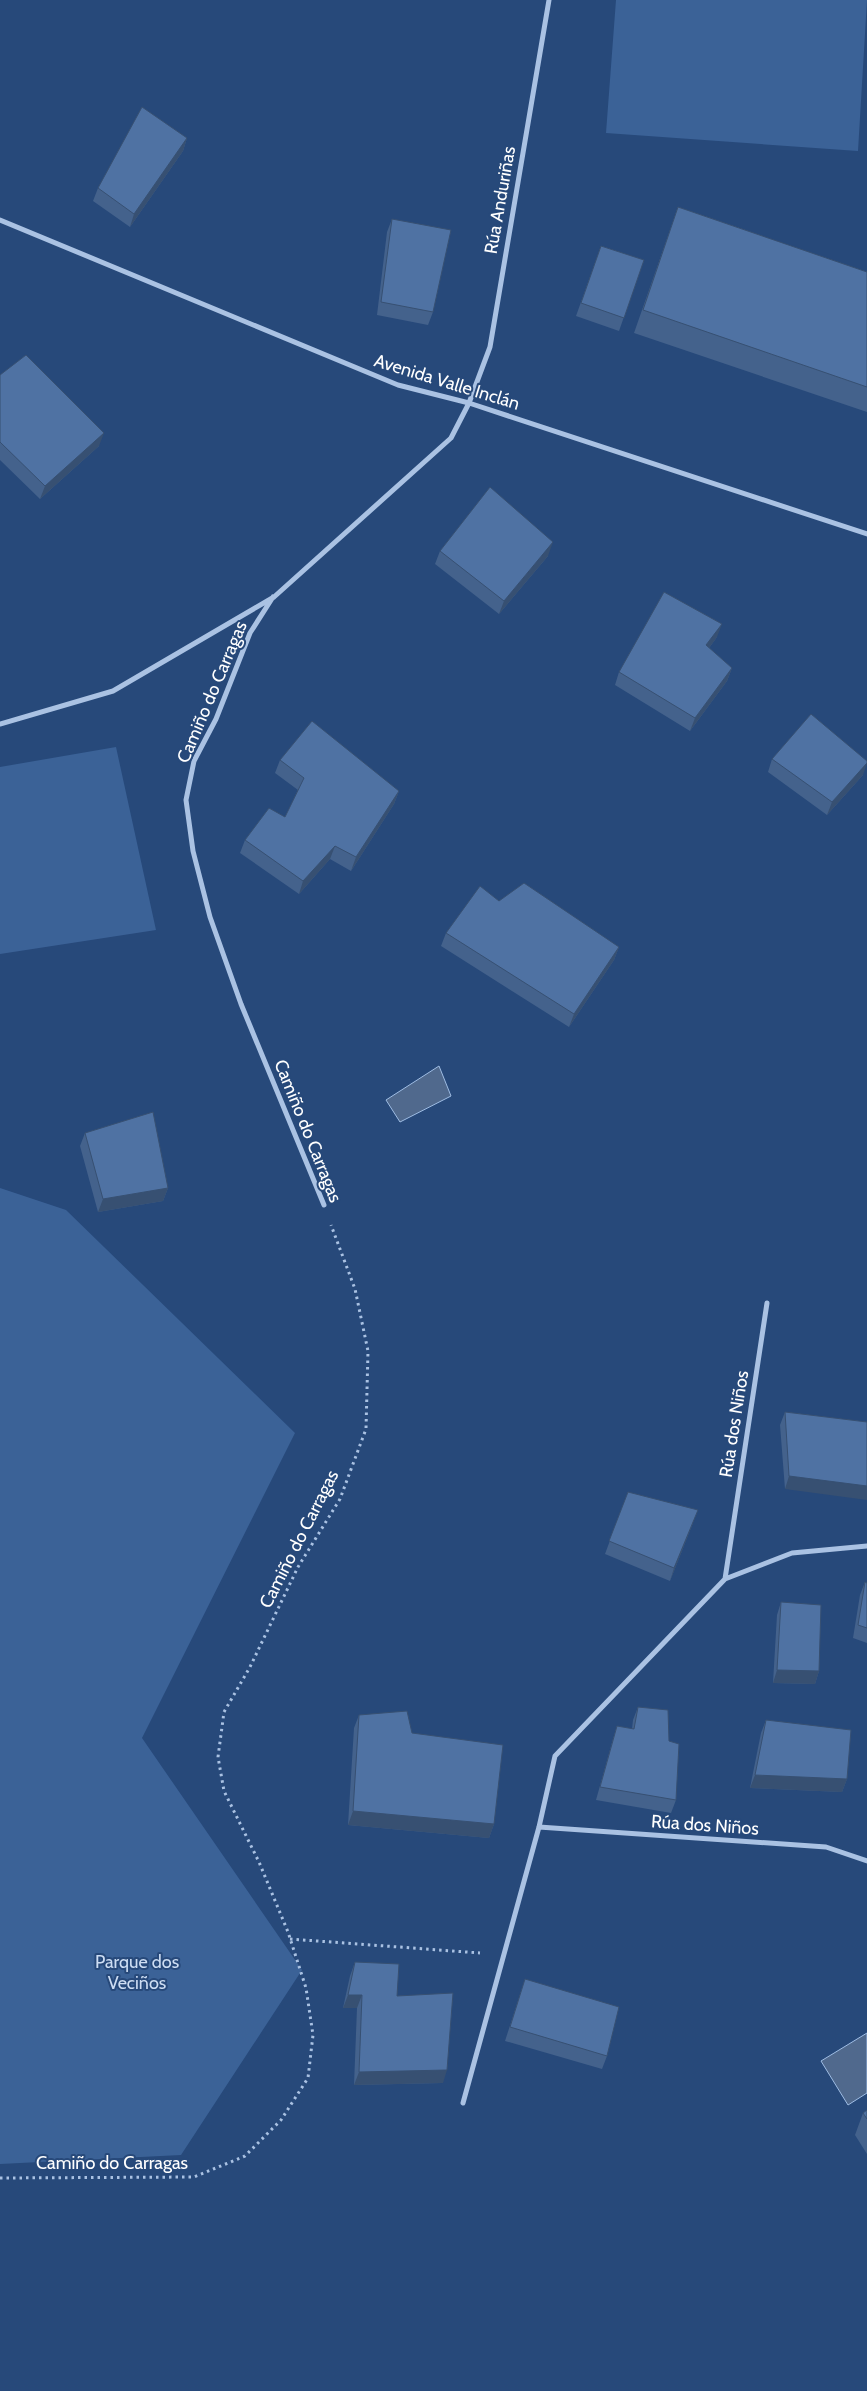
<svg xmlns="http://www.w3.org/2000/svg" width="867" height="2391" font-family="Cabin,sans-serif">
  <style>
    .green { fill: #3b6297 }
    .water { fill: #50698d; stroke: #9fbde4 }
    .lines { fill: none; stroke-linecap: round; stroke-linejoin: round }
    .path { stroke: #aac2e3; stroke-width: 3; stroke-dasharray: 2.5 4; stroke-linecap: butt }
    .minor { stroke: #aac2e3; stroke-width: 5 }
    .wall { fill: #44628c }
    .shaded-wall { fill: #375072 }
    .building { fill: #4f72a3; stroke: #375072 }
    .labels { text-anchor: middle; dominant-baseline: central; stroke-width: 4; stroke-linejoin: round; paint-order: stroke }
    .street-label { font-size: 18px; fill: #fff; stroke: #27497a }
    .park-label { font-size: 18px; fill: #cdddf3; stroke: #27497a }
  </style>
  <rect width="100%" height="100%" fill="#27497a"/>
  <path class="green" d="M616 0H867L858 151 606 133Z
    M116 747 156 930 0 954V767Z
    M0 1188 66 1210 295 1433 142 1738 302 1970 181 2155 0 2164Z"/>
  <path class="water" d="M439 1066 451 1096 400 1122 386 1100Z
    M867 2033V2093L848 2105 821 2061Z"/>
  <g class="lines">
    <path class="path" d="M290 1939 480 1953
      M0 2178 194 2177 245 2156 281 2120 308 2078 313 2035 306 1988 288 1932 259 1862 224 1791 218 1757 224 1712 250 1667 298 1567 340 1499 366 1429 368 1351 355 1289 331 1225"/>
    <path class="minor" d="M0 220 398 385 469 403 867 534
      M273 597 250 633 216 719 194 761 186 800 193 851 210 917 241 1004 324 1205
      M0 724 113 691 274 597 451 438 469 403 490 347 549 0
      M725 1579 767 1303
      M539 1827 826 1847 867 1861
      M463 2103 539 1827 555 1756 725 1579 792 1553 867 1546"/>
  </g>
  <path class="wall" d="M187 138 183 151 130 227 93 201 98 188Z
    M678 207 867 272V412L634 333Z
    M392 219 433 312 428 325 377 315 387 232Z
    M601 246 644 260 619 331 576 316Z
    M0 375 99 446 40 499 0 460Z
    M440 551 548 556 499 614 435 564Z
    M717 637 709 648 732 668 727 681 690 731 615 685 619 672Z
    M772 759 863 775 827 815 768 772Z
    M280 760 399 791 394 804 351 871 330 859 299 894 240 853 245 840 285 817 298 790 275 773Z
    M446 933 619 947 614 960 569 1027 441 946Z
    M85 1133 168 1188 163 1201 98 1212 80 1146Z
    M785 1412 867 1422 785 1489 780 1425Z
    M628 1492 693 1523 670 1581 605 1554Z
    M865 1582 867 1583V1643L853 1638 860 1595Z
    M781 1602 819 1671 815 1684 773 1683 777 1615Z
    M638 1707 669 1741 676 1800 671 1813 596 1800 613 1739 617 1726 632 1729 633 1720Z
    M359 1715 412 1733 494 1824 489 1838 348 1825 354 1728Z
    M766 1720 847 1779 842 1792 750 1788 761 1733Z
    M355 1962 397 1996 443 2083 354 2085 357 2008H343L350 1976Z
    M525 1979 607 2056 602 2069 505 2041Z
    M867 2110V2154L855 2135 863 2113Z"/>
  <path class="shaded-wall" d="M187 138 183 151 130 227 134 214Z
    M104 433 99 446 40 499 45 486Z
    M553 542 548 556 499 614 504 601Z
    M722 624 717 637 701 659 706 645Z
    M732 668 727 681 690 731 695 718Z
    M867 763 863 775 827 815 832 802Z
    M399 791 394 804 351 871 356 857Z
    M335 846 330 859 299 894 303 881Z
    M619 947 614 960 569 1027 574 1014Z
    M168 1188 163 1201 98 1212 103 1199Z
    M789 1476 867 1486V1500L785 1489Z
    M698 1510 693 1523 670 1581 674 1568Z
    M777 1670 819 1671 815 1684 773 1683Z
    M755 1775 847 1779 842 1792 750 1788Z
    M353 1811 494 1824 489 1838 348 1825Z
    M348 1995H362L357 2008H343Z
    M447 2070 443 2083 354 2085 359 2072Z"/>
  <path class="building" d="M142 107 187 138 134 214 98 188Z
    M678 207 867 272V387L643 310Z
    M392 219 451 230 433 312 381 302Z
    M601 246 644 260 624 318 581 303Z
    M26 355 104 433 45 486 0 442V375Z
    M490 487 553 542 504 601 440 551Z
    M664 592 722 624 706 645 732 668 695 718 619 672Z
    M811 714 867 761V763L832 802 772 759Z
    M312 721 399 791 356 857 335 846 303 881 245 840 269 808 285 817 304 778 280 760Z
    M524 883 619 947 574 1014 446 933 480 886 499 901Z
    M153 1112 168 1188 103 1199 85 1133Z
    M785 1412 867 1422V1486L789 1476Z
    M628 1492 698 1510 674 1568 609 1541Z
    M865 1582 867 1583V1628L858 1625Z
    M781 1602 821 1605 819 1671 777 1670Z
    M638 1707 668 1710 669 1741 679 1744 676 1800 600 1787 617 1726 634 1729Z
    M407 1711 412 1733 503 1745 494 1824 353 1811 359 1715Z
    M766 1720 851 1730 847 1779 755 1775Z
    M355 1962 399 1964 397 1996 453 1993 447 2070 359 2072 362 1995H348Z
    M525 1979 619 2007 607 2056 510 2027Z
    M867 2110V2119L863 2113Z"/>
  <g class="labels">
    <g class="street-label">
      <text transform="translate(500 200) rotate(-80)">Rúa Anduriñas</text>
      <text transform="translate(447 382) rotate(17)">Avenida Valle Inclán</text>
      <text transform="translate(212 692) rotate(-67)">Camiño do Carragas</text>
      <text transform="translate(308 1131) rotate(68)">Camiño do Carragas</text>
      <text transform="translate(734 1424) rotate(-81)">Rúa dos Niños</text>
      <text transform="translate(299 1539) rotate(-63)">Camiño do Carragas</text>
      <text transform="translate(705 1825) rotate(4)">Rúa dos Niños</text>
      <text x="112" y="2163">Camiño do Carragas</text>
    </g>
    <g class="park-label">
      <text x="137" y="1962">Parque dos<tspan x="137" dy="21">Veciños</tspan></text>
    </g>
  </g>
</svg>
